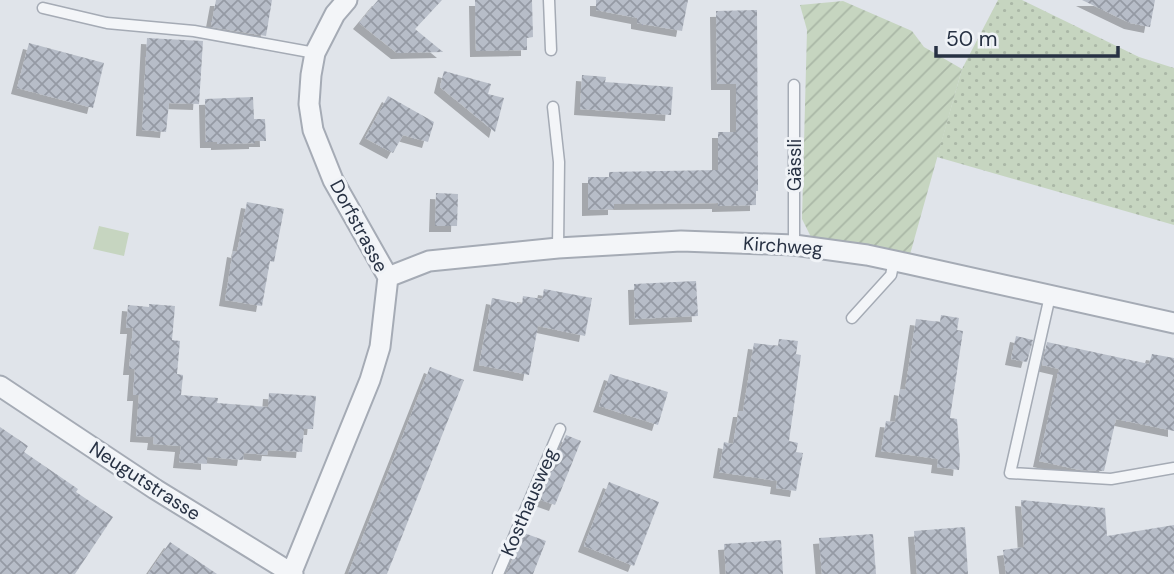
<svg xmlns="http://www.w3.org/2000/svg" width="1174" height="574" font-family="'DM Sans',sans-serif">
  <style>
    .grass { fill: url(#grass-dots) }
    .park { fill: #c6d5c0 }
    .garden { fill: url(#garden-furrows) }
    .building { fill: url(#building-cross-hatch); filter: url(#shadow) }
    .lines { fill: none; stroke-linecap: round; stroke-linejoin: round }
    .lane-casing { stroke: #a5abb5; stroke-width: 13 }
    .street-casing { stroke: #a5abb5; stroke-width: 23 }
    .lane { stroke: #f3f5f8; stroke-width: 10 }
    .street { stroke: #f3f5f8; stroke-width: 19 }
    .labels { text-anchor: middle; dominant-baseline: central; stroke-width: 6; stroke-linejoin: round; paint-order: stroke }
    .street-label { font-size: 19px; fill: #273143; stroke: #f0f3f7 }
  </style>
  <defs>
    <pattern id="grass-dots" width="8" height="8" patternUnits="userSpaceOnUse" patternTransform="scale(1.75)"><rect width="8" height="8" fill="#c6d5c0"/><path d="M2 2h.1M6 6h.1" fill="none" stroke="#aab7a6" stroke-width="1.8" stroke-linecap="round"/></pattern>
    <pattern id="garden-furrows" width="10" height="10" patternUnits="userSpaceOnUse" patternTransform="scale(1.75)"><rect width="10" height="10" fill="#c6d5c0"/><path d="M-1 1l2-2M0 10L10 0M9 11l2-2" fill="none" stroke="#aab7a6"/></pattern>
    <pattern id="building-cross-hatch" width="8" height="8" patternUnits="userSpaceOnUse" patternTransform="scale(1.75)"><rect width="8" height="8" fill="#b7bdc8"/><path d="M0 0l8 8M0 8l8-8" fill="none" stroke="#959aa4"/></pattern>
    <filter id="shadow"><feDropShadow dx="-6" dy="6" stdDeviation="0" flood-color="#0004"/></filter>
  </defs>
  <rect width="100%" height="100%" fill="#e0e4ea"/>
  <path class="grass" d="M998 0H1022L1139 57 1174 68V225L937 157 962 69Z"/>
  <path class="park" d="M99 226 129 233 124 256 93 249Z"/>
  <path class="garden" d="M843 1 912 31 924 47 962 69 909 258 811 237 802 219 807 30 800 5Z"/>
  <path class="building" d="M216 0H272L266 36 211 27Z
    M378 0H442L415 29 443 52 397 53 359 23Z
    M475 0H532L533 37 527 38V50L476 51Z
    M596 0H688L682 31 637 23V18L596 10Z
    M1082 0H1155L1150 27 1130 23Z
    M757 10 758 191H756V205L718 206V203L614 204V209L588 210V177H609V172L718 170V132H736V84H717L716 11Z
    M147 38 203 41 199 104 169 103 166 132 142 130Z
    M29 43 104 63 93 108 17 88Z
    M444 71 491 84 488 94 504 98 495 132 440 87Z
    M582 75 606 77 605 82 673 87 671 115 580 109Z
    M388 96 434 122 428 142 403 135 393 153 365 138Z
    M253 97 254 119H265L266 141H255V143L217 144V142H206L205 99Z
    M436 193 458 194 457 226H435Z
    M247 202 284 209 274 262 270 261 262 306 225 300 233 251 237 252Z
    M696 281 698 316 635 319 634 284Z
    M544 289 592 298 585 336 538 326 529 375 479 365 492 298 522 304 523 296 542 299Z
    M149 304 175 306 172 340 180 341 177 374 183 375 181 395 218 398 217 403 268 407 269 393 316 396 313 429H304L302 452 268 450 267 455 244 453 243 460 207 457V464L179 462 181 446 153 444 154 437 136 436 139 395H133L135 369H129L133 328H126L128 305 149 307Z
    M941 315 959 318 957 330 963 331 950 418 957 419 960 459 959 470 937 467 938 459 881 451 886 421 895 422 900 389 905 390 916 319 940 322Z
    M1016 336 1033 340 1027 362 1011 359Z
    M779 339 798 341 796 354 801 355 789 441 798 443 796 452 803 453 796 491 776 488 777 481 719 472 724 442 733 444 739 411H743L754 343 778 346Z
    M1047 342 1149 364 1152 354 1174 358V431L1116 419 1104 471 1080 470 1039 461 1059 369 1042 365Z
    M430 367 464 380 387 574H348Z
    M610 374 668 392 658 425 599 406Z
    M0 427 28 446 24 452 78 489 76 492 113 517 75 574H0Z
    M566 435 581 441 555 505 538 499Z
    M609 482 659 502 634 566 584 546Z
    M1021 500 1105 508 1107 536 1174 525V574H1006L1003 550 1024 547Z
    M965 527 968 574H917L914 531Z
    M524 533 546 541 533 574H506Z
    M873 534 876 574H822L819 538Z
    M781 540 783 574H726L724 544Z
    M170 542 217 574H148Z"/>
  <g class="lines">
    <defs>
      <path id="lane" d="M549 0 551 50
        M43 8 107 23 194 31 315 53
        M553 107 559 162 558 248
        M794 245V85
        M1050 296 1010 473 1111 479 1174 468
        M852 318 891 275 894 261
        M498 574 560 429"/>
      <path id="street" d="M388 277 429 261 558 248 681 241 794 245 867 255 909 264 1174 323
        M0 386 155 489 293 574
        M291 574 370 380 380 347 388 277 333 180 313 130 309 104 311 75 315 53 335 14 347 0"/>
    </defs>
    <use href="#lane" class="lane-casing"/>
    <use href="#street" class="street-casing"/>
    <use href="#lane" class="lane"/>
    <use href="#street" class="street"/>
  </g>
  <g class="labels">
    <g class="street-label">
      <text transform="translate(794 165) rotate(-90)">Gässli</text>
      <text transform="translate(359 226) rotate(62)">Dorfstrasse</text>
      <text transform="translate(783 246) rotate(4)">Kirchweg</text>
      <text transform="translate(145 481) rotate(33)">Neugutstrasse</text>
      <text transform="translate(529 502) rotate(-67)">Kosthausweg</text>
    </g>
  </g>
  <path d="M936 46v10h182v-10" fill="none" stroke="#273143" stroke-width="3.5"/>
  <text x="946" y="46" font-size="21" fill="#273143" stroke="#f0f3f7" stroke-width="5" paint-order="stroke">50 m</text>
</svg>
